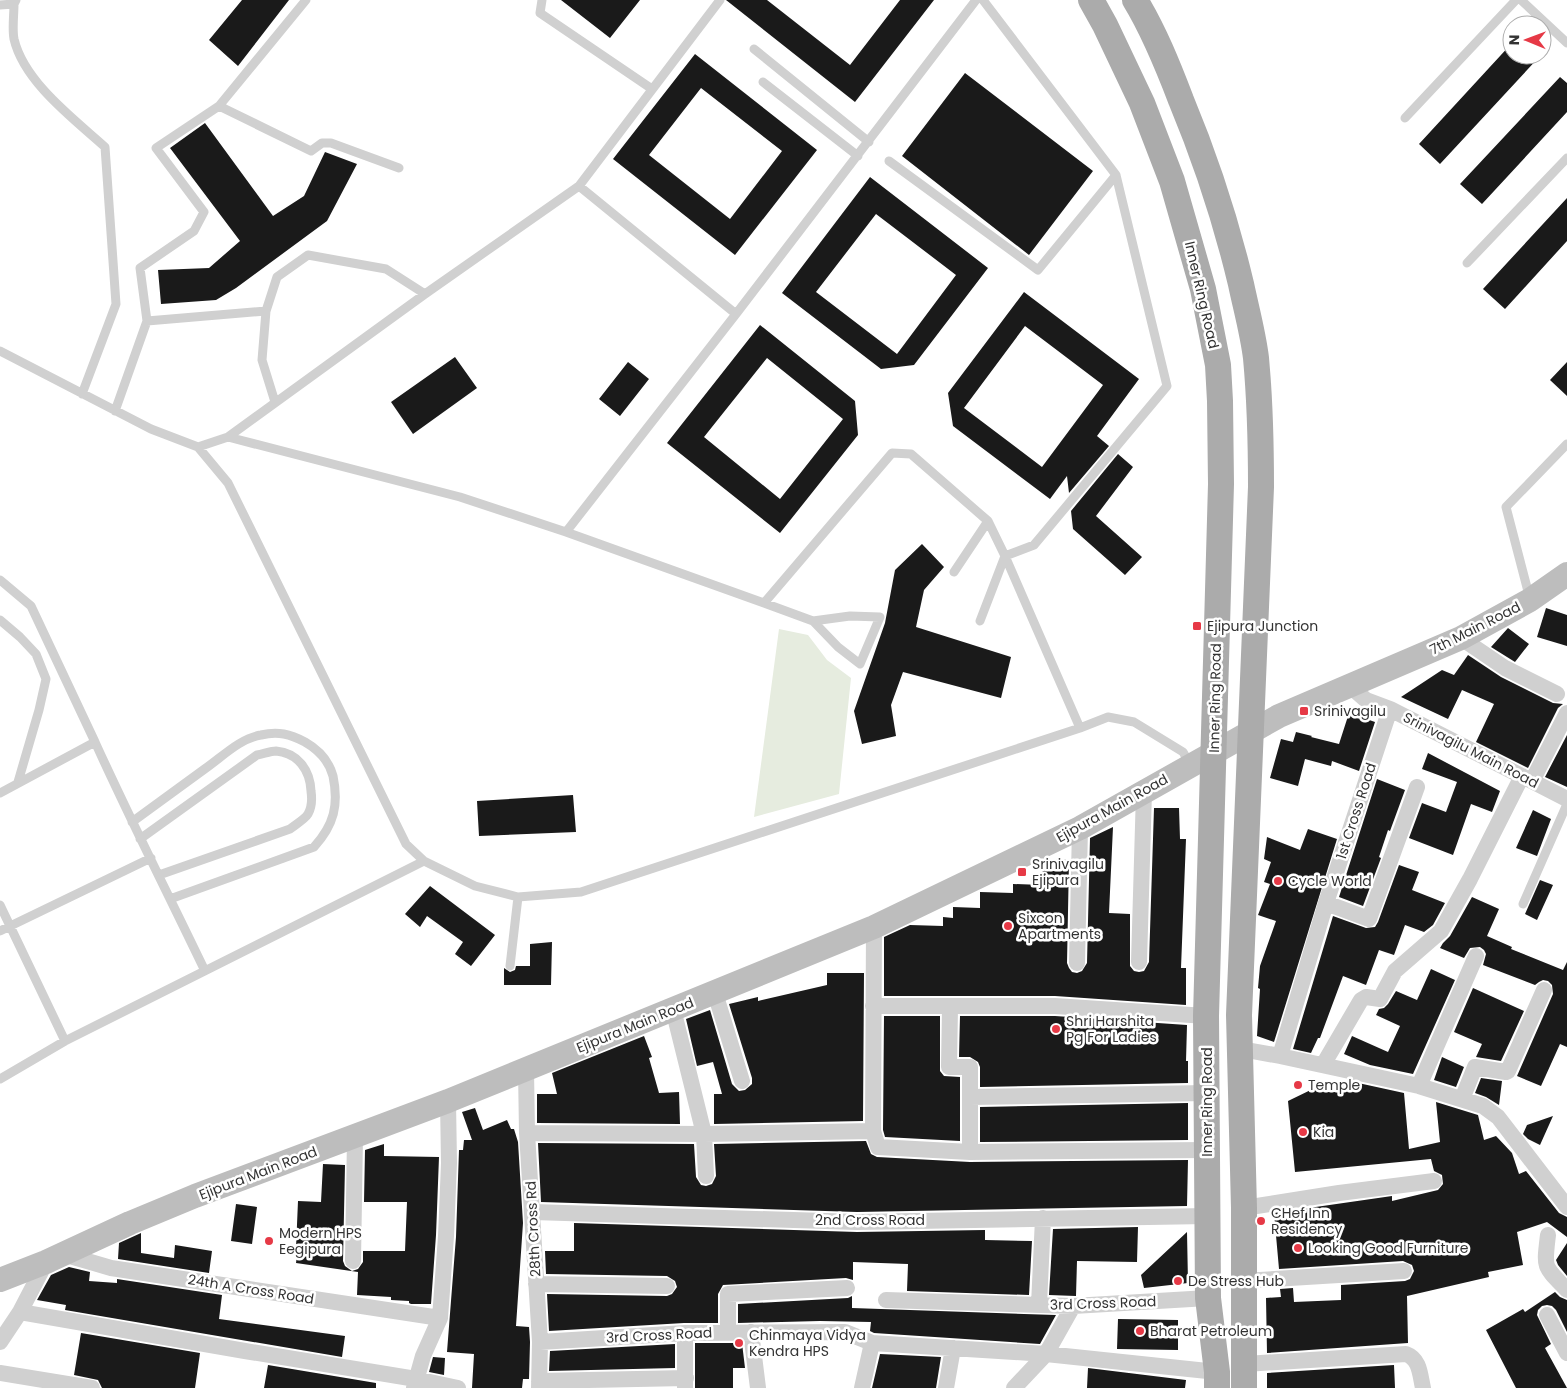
<svg xmlns="http://www.w3.org/2000/svg" width="1567" height="1388" font-family="Poppins,sans-serif">
  <style>
    .green { fill: #e6ecdf }
    .building { fill: #1a1a1a; fill-rule: evenodd }
    .lines { fill: none; stroke-linecap: round; stroke-linejoin: round }
    .lane { stroke: #d0d0d0; stroke-width: 9 }
    .street { stroke: #d0d0d0; stroke-width: 16 }
    .secondary { stroke: #bdbdbd; stroke-width: 24 }
    .primary { stroke: #ababab; stroke-width: 26 }
    .poi-dot { fill: #e63946; stroke: #fff; stroke-width: 2 }
    .labels { text-anchor: middle; dominant-baseline: central; stroke-width: 5; stroke-linejoin: round; paint-order: stroke }
    .street-label { font-size: 14px; fill: #333; stroke: #fff }
    .poi-label { font-size: 14px; fill: #333; stroke: #fff; text-anchor: start }
  </style>
  <rect width="100%" height="100%" fill="#fff"/>
  <path class="green" d="M779 629 808 635 827 660 851 678 839 794 754 817Z"/>
  <path class="building" d="M242 0H289L238 66 209 40Z
    M561 0H640L610 38Z
    M726 0H767L850 65 900 0H934L855 102Z
    M1512 43V55H1541L1440 164 1419 144Z
    M695 54 817 150 735 255 613 159ZM701 88 782 151 730 219 649 155Z
    M965 73 1093 171 1029 255 902 156Z
    M1560 77 1567 83V112L1482 204 1460 184Z
    M205 123 273 216 304 196 325 152 357 164 327 221 236 288 216 300 161 304 158 270 209 268 240 241 170 148Z
    M870 177 988 268 914 365 881 369 782 293ZM876 214 956 275 897 354 816 292Z
    M1567 198V241L1505 309 1483 289Z
    M1024 292 1139 379 1097 436 1109 446 1069 493 1067 476 1050 499 953 426 948 393ZM1025 326 1103 385 1042 467 964 408Z
    M760 325 855 401 858 435 780 533 667 443ZM767 358 843 419 780 499 704 437Z
    M455 357 477 388 413 434 391 402Z
    M628 362 649 379 620 416 599 399Z
    M1567 362V396L1550 380Z
    M1118 454 1133 467 1096 516 1142 557 1125 575 1073 529 1071 511Z
    M922 544 944 567 924 590 916 627 1011 657 1001 698 903 672 891 705 896 736 862 744 854 711 885 623 895 570Z
    M1546 608 1567 615V646L1537 637Z
    M1508 628 1529 644 1515 662 1491 647Z
    M1468 655 1501 677 1553 703 1563 704 1558 708 1528 768 1476 742 1494 704 1462 690 1448 719 1401 697 1442 670 1454 675Z
    M1349 713 1375 722 1359 771 1332 761 1331 766 1305 759 1298 786 1270 778 1281 739 1293 742 1296 732 1312 736 1311 737 1339 744Z
    M1567 735V787L1545 777Z
    M1428 753 1500 791 1492 812 1471 804 1453 855 1409 838 1422 803 1446 812 1457 782 1422 769Z
    M1377 779 1405 790 1390 831 1388 830 1379 857 1381 858 1363 906 1339 897Z
    M573 795 576 832 479 836 477 801Z
    M1154 808H1179L1180 839H1186L1181 968H1186V1005L1055 996H884V937L910 925 943 926V917L953 918V907L980 908V892L1013 893V884L1042 885 1043 861 1047 859 1069 860 1067 963 1069 968 1072 972 1077 973 1082 971 1087 963 1090 838 1113 827 1109 913 1130 914V966L1134 971 1139 972 1144 971 1149 962Z
    M1533 810 1551 819 1537 856 1516 848Z
    M1308 829 1337 839 1274 1042 1257 1036 1260 989 1258 988 1260 966 1276 921 1258 915 1270 884 1264 882 1271 862 1264 859 1267 837 1300 850Z
    M1399 865 1419 872 1412 890 1445 903 1433 925 1424 932 1405 925 1394 955 1379 950 1366 985 1343 976 1320 1038H1318L1311 1053 1293 1049 1333 916 1366 928 1375 927 1378 922Z
    M1540 880 1553 885 1537 920 1525 914Z
    M430 886 495 935 471 966 455 954 463 942 427 916 420 927 405 914Z
    M1472 897 1499 909 1487 936 1512 947 1511 949 1563 970 1567 962V1047L1560 1044 1541 1086 1517 1076 1553 994 1552 985 1548 981 1543 980 1539 982 1535 985 1483 965 1486 954 1484 950 1480 947 1470 948 1464 958 1440 948 1443 943 1450 936Z
    M552 942 551 985H504V968L510 972 515 970 516 966H530V944Z
    M1431 969 1455 980 1413 1074 1370 1065 1344 1054 1352 1036 1388 1052 1400 1026 1376 1015 1379 1009 1384 1008 1388 1004 1396 991 1417 1000Z
    M827 973H864L863 1121 714 1124V1094H722L713 1062 697 1066 686 1019 710 1010 732 1084 739 1091 745 1090 752 1084V1078L729 1004 758 997V1001L827 985Z
    M1473 988 1524 1011 1501 1061 1476 1057 1482 1044 1454 1032Z
    M884 1016H940V1071L944 1076 960 1077V1141L885 1137 883 1130Z
    M960 1016H1055L1187 1025 1186 1061H1188V1083L980 1087V1067L978 1062 970 1057H959Z
    M644 1036 652 1057 649 1058 659 1093 679 1092 680 1124 537 1123V1094H557L552 1073Z
    M1442 1057 1464 1067 1456 1087 1434 1080Z
    M1481 1078 1502 1081 1499 1105 1486 1097 1475 1093Z
    M1349 1081 1404 1093 1409 1149 1440 1142 1436 1102 1478 1115 1484 1140 1496 1136 1512 1153 1519 1174 1526 1171 1559 1213 1567 1217V1237L1547 1222 1517 1232 1523 1265 1488 1272 1489 1277 1407 1296 1408 1343 1267 1353 1266 1298 1281 1297 1280 1289 1293 1288 1294 1302 1341 1300V1285L1405 1281 1410 1279 1414 1271 1412 1265 1403 1261 1279 1269 1274 1213 1392 1196V1201L1438 1190 1443 1184 1442 1175 1434 1171 1431 1159 1295 1172 1288 1101 1323 1084Z
    M1188 1103V1140L980 1142V1107Z
    M475 1108 483 1130 507 1120 511 1129H514L518 1142 523 1223 516 1326 529 1327 530 1342 529 1379H523L522 1388H472L474 1354 447 1352 456 1237 459 1150H463L464 1140H472L462 1112Z
    M1553 1116 1540 1145 1528 1139 1523 1134 1527 1125Z
    M866 1141 871 1154 877 1157 970 1162 1188 1160 1187 1206 857 1212 541 1202 538 1143 694 1144 696 1177 701 1185 706 1186 712 1184 716 1176 714 1144Z
    M384 1144V1156L439 1157 436 1235 431 1304H411L409 1303V1301L391 1300V1297L357 1295 358 1272 296 1263 298 1248H296L298 1201 321 1202 323 1164 345 1165 343 1261 345 1266 352 1271 358 1269 363 1262V1251H405L407 1202H364L365 1150Z
    M236 1204 257 1207 252 1244 231 1241Z
    M574 1223 857 1232 985 1230V1240L1032 1241 1029 1295 907 1291 908 1264 853 1262V1280L846 1278 723 1285 718 1294V1323H684L549 1331 547 1294 667 1296 672 1294 677 1287 675 1281 667 1276 546 1274 545 1251H574Z
    M1138 1227 1137 1262 1077 1261 1076 1296 1049 1295 1053 1229Z
    M1187 1232 1188 1283 1144 1288 1141 1275Z
    M141 1233V1253L174 1258 175 1245 212 1251 209 1273 118 1259 119 1243Z
    M1567 1243V1276L1558 1265 1556 1260Z
    M69 1267 90 1272 89 1281 117 1283V1279L222 1295 219 1319 345 1336 342 1357 65 1310 66 1305 37 1300 51 1275Z
    M1555 1292 1560 1297 1567 1300V1332L1556 1310 1552 1306 1547 1305 1542 1306 1538 1310 1537 1315 1551 1344 1545 1348 1567 1388H1516L1486 1330 1523 1309 1525 1312Z
    M852 1296V1308L1056 1315 1040 1344 874 1333 870 1331 871 1322 820 1321 738 1323V1304L848 1298Z
    M1118 1319 1178 1320V1350L1117 1349Z
    M81 1333 200 1353 195 1388H102L98 1380 74 1375Z
    M695 1343H742L745 1368H733V1388H695Z
    M675 1344V1368L549 1371 550 1351Z
    M880 1354 941 1357 936 1388H872Z
    M433 1357 445 1358 444 1375 429 1372Z
    M268 1365 376 1383V1388H264Z
    M1394 1365 1395 1388H1267V1373Z
    M1088 1368 1186 1380 1185 1388H1087Z"/>
  <g class="lines">
    <path class="lane" d="M16 0 14 4C14 15 12 29 14 39 24 82 74 119 105 147L116 304 82 394
      M542 0 540 13 652 89
      M1521 0 1567 43
      M0 5 14 4
      M754 49 869 142
      M763 82 858 156
      M219 106 306 0
      M1405 118 1516 0
      M889 161 1038 270 1116 175 983 0
      M579 186 720 0
      M1467 263 1567 158
      M266 311 277 277 308 255 386 269 425 294
      M736 314 976 0
      M147 321 140 268 194 231 204 212 156 148 219 106 311 151 322 143H331L399 168
      M0 351 151 429 198 447 228 483 406 844 424 861 475 886 518 897 510 966
      M115 411 147 321 266 311 262 360 275 402
      M228 437 460 497 566 532 764 603
      M198 447 228 437 425 294 579 186 736 314 566 532
      M954 572 988 521
      M0 580 31 606 95 742
      M1530 599 1506 507 1567 444
      M0 620 20 637 36 654 46 679 39 710 18 782
      M813 621 850 616 880 617 860 664 838 647 813 621 764 603 892 453 911 454 988 521 1005 556 1080 728
      M980 621 1005 556 1034 545 1167 386 1116 175
      M0 793 95 742C130 819 168 894 205 971
      M132 822C157 804 181 786 206 768 223 756 241 738 261 735 278 731 290 734 305 742 319 750 329 761 333 776 339 805 334 825 314 847L170 899
      M140 839 257 755C263 754 271 751 276 751 298 753 310 770 311 791 312 798 312 807 308 814 305 819 295 825 290 829L159 875
      M518 897 581 892 1080 728 1108 717 1134 722 1183 752 1190 764
      M1523 904 1567 804
      M0 905 65 1041
      M0 931 151 858
      M0 1079 65 1041 424 861"/>
    <path class="street" d="M1461 638 1505 668 1557 694
      M1350 686 1366 700 1390 709 1567 799
      M1532 781 1567 713
      M1326 903 1369 919 1417 787
      M874 927 873 1131 878 1147 970 1152 1207 1150
      M1139 962 1144 792
      M1077 963 1080 828
      M715 993 742 1081
      M873 1006H1055L1206 1016
      M950 1007 949 1067H970V1152
      M673 1009 704 1134 706 1176
      M1241 1049 1280 1056 1326 903 1390 709
      M1280 1056 1419 1086 1483 1106 1498 1117 1567 1207
      M1323 1065 1361 1000 1366 997 1380 999 1395 971 1441 931 1470 879 1522 776
      M526 1070 527 1133 540 1342 539 1388
      M1419 1086 1476 956
      M970 1097 1206 1093
      M1462 1099 1475 1067 1506 1072 1508 1071 1544 990
      M527 1133 704 1134 873 1131
      M1244 1208 1339 1193 1434 1181
      M533 1212 857 1222 1207 1216
      M1548 1235C1544 1269 1543 1265 1567 1290
      M63 1254 111 1268 440 1318
      M353 1261 355 1137
      M1243 1281 1404 1271
      M536 1284 667 1286
      M886 1300 1073 1306 1208 1298
      M1039 1305 1043 1218
      M20 1312 245 1351 416 1379 458 1388
      M1547 1315 1567 1353
      M728 1332V1294L847 1288
      M751 1332 758 1388
      M0 1342 20 1312 46 1262
      M540 1342 685 1333 845 1332 872 1343 1046 1354 1217 1372
      M1245 1364 1406 1354C1420 1359 1420 1375 1423 1388
      M0 1373 92 1388
      M539 1381 686 1378
      M414 1388 423 1356 440 1318 446 1236 449 1163 448 1101
      M685 1388V1333
      M862 1388 872 1343
      M946 1388 953 1348
      M1014 1388 1046 1354 1073 1306"/>
    <path class="secondary" d="M0 1280 46 1262 130 1223 195 1196 448 1101 874 927 1080 828 1279 716 1461 638 1530 600 1567 574"/>
    <path class="primary" d="M1091 0 1105 25 1142 103 1172 181 1203 289 1218 365 1220 401 1221 484 1206 1016 1208 1298 1217 1372V1388
      M1135 0C1154 31 1168 66 1181 100 1206 160 1226 221 1241 284 1246 308 1253 333 1256 358 1260 401 1261 444 1261 487L1239 1015 1244 1208V1388"/>
  </g>
  <g class="poi-dot">
    <rect x="1192" y="621" width="10" height="10" rx="2.5"/>
    <rect x="1299" y="706" width="10" height="10" rx="2.5"/>
    <rect x="1017" y="867" width="10" height="10" rx="2.5"/>
    <circle cx="1278" cy="881" r="5"/>
    <circle cx="1008" cy="926" r="5"/>
    <circle cx="1056" cy="1029" r="5"/>
    <circle cx="1298" cy="1085" r="5"/>
    <circle cx="1303" cy="1132" r="5"/>
    <circle cx="1261" cy="1221" r="5"/>
    <circle cx="269" cy="1241" r="5"/>
    <circle cx="1298" cy="1248" r="5"/>
    <circle cx="1178" cy="1281" r="5"/>
    <circle cx="1140" cy="1331" r="5"/>
    <circle cx="739" cy="1343" r="5"/>
  </g>
  <g class="labels">
    <g class="street-label">
      <text transform="translate(1202 295) rotate(77)">Inner Ring Road</text>
      <text transform="translate(1475 628) rotate(-27)">7th Main Road</text>
      <text transform="translate(1215 698) rotate(-89)">Inner Ring Road</text>
      <text transform="translate(1471 750) rotate(27)">Srinivagilu Main Road</text>
      <text transform="translate(1112 808) rotate(-29)">Ejipura Main Road</text>
      <text transform="translate(1356 811) rotate(-72)">1st Cross Road</text>
      <text transform="translate(635 1025) rotate(-22)">Ejipura Main Road</text>
      <text transform="translate(1207 1102) rotate(-90)">Inner Ring Road</text>
      <text transform="translate(258 1173) rotate(-21)">Ejipura Main Road</text>
      <text x="870" y="1220">2nd Cross Road</text>
      <text transform="translate(533 1229) rotate(-93)">28th Cross Rd</text>
      <text transform="translate(251 1289) rotate(9)">24th A Cross Road</text>
      <text transform="translate(1103 1303) rotate(-2)">3rd Cross Road</text>
      <text transform="translate(659 1335) rotate(-3)">3rd Cross Road</text>
    </g>
    <g class="poi-label">
      <text x="1207" y="626">Ejipura Junction</text>
      <text x="1314" y="711">Srinivagilu</text>
      <text x="1032" y="864">Srinivagilu<tspan x="1032" dy="16">Ejipura</tspan></text>
      <text x="1288" y="881">Cycle World</text>
      <text x="1018" y="918">Sixcon<tspan x="1018" dy="16">Apartments</tspan></text>
      <text x="1066" y="1021">Shri Harshita<tspan x="1066" dy="16">Pg For Ladies</tspan></text>
      <text x="1308" y="1085">Temple</text>
      <text x="1313" y="1132">Kia</text>
      <text x="1271" y="1213">CHef Inn<tspan x="1271" dy="16">Residency</tspan></text>
      <text x="279" y="1233">Modern HPS<tspan x="279" dy="16">Eegipura</tspan></text>
      <text x="1308" y="1248">Looking Good Furniture</text>
      <text x="1188" y="1281">De Stress Hub</text>
      <text x="1150" y="1331">Bharat Petroleum</text>
      <text x="749" y="1335">Chinmaya Vidya<tspan x="749" dy="16">Kendra HPS</tspan></text>
    </g>
  </g>
  <g transform="translate(1527 40) rotate(271)"><circle r="24" fill="#ffffff" stroke="#adadad"/>
  <path d="M0-4L9 19L0 12L-9 19Z" fill="#e63946"/>
  <text y="-8" font-size="14" font-weight="bold" text-anchor="middle" fill="#333333">N</text>
  </g>
</svg>
